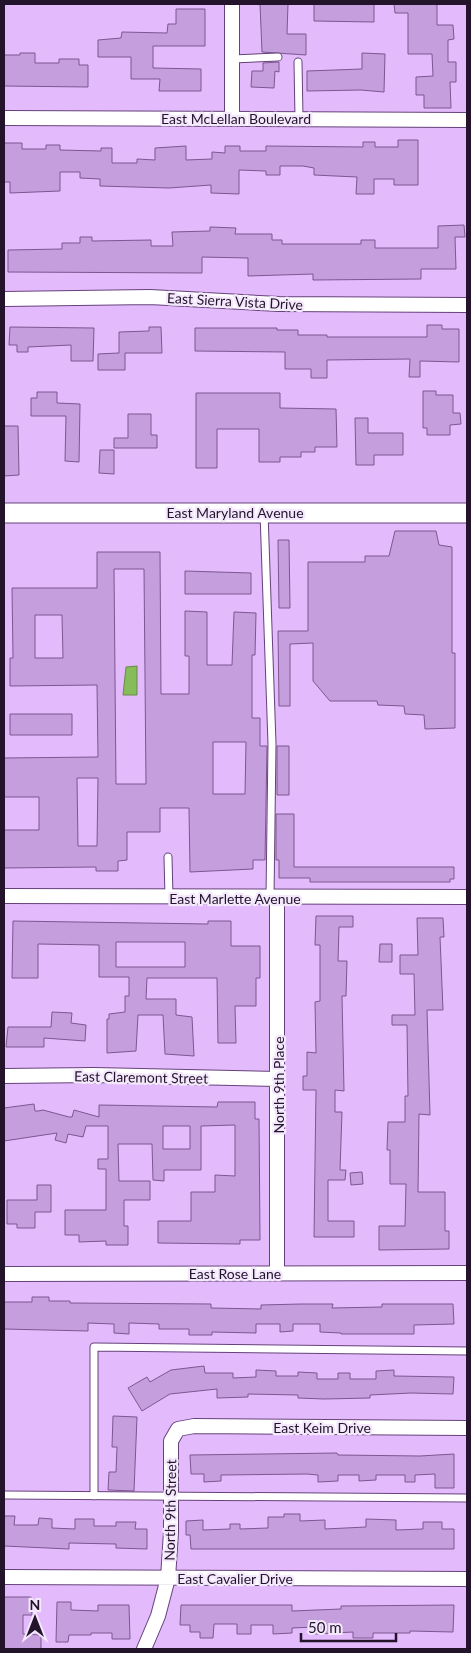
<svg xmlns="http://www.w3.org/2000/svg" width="471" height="1653" font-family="Lato,sans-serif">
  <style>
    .water { fill: #87bc5a; stroke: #69894c }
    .building { fill: #c59edd; stroke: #7c5791; fill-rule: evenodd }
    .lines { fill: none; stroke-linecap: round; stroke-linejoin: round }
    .lane-casing { stroke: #66427b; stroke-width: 9 }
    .street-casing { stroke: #66427b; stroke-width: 16 }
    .secondary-casing { stroke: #66427b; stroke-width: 21 }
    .lane { stroke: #fff; stroke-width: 7 }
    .street { stroke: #fff; stroke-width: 14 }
    .secondary { stroke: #fff; stroke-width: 19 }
    .labels { text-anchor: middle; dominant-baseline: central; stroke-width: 4.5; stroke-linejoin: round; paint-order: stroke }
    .street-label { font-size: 14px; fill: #23132b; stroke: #f4e8fc }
  </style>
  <rect width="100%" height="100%" fill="#e3bafb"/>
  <path class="water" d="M137 666V695H123L126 667Z"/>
  <path class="building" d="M260 4H288L287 34H306V55L262 52Z
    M314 4H374V22L314 21Z
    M394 4H437V25H453L454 39 448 40V62H456V82H450L451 108H424V95H416V77L433 76 432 54H408V13H395Z
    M176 9H205V46H153V68L201 69V91H159L160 79H131V57H98V40L121 38 122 32 167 33 168 24H176Z
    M20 53H35V63H59V59H79V65H88V87L4 86V55H20Z
    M362 53 385 54 384 92 361 90 307 91V71L362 69Z
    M279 62V72L275 71 274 88 251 87 252 71H263V63Z
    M398 140H418V185H394V179H374V194H356L357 177 314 175V168L303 166H280V175H266V171L239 170V194L211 193V185L169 188 100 186V179L80 178V172H60V191L10 193V182H4V143H22V149H46V145H60V150L101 151V148H112V163H137V159L155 160V148L186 146V160L212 159V152L225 153V146H240V151H266V146L363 147V142H375V147H398Z
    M464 225 465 237H455L456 269H421V279L313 280V274L248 276V258L202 257V273L8 272V250L62 249V243H80V237H92V241L151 240V246H173L172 232 210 231V227L236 228 235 234H272V240H282V244H361V240H375V248H438V226Z
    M427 325H442V329H459V362L420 361V377H409L410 359 327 360V378H311V369H285V352L195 351V328H277V330H298V335H327V337H427Z
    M10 327 94 328 93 361H71V345L28 347V352H17V345H9Z
    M149 327H161L162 353H125V370H98V354L119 353V332L149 331Z
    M423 391H436V395H453V413H460L461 424 450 425V435H427V428H423Z
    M37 392H57V403L80 404 79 462 65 461 66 416H31V398H37Z
    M196 393H280V408L336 409 337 447H315V452H301V457H280V462H259V429H217V468H196Z
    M128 414H151V435H157V448H114V438H128Z
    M355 418H368V433H403V455H374V465H356Z
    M4 426H18L19 475 4 476Z
    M100 450H114V474L99 473Z
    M395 531H436L439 545 452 547V653H455V728L425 729 424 715 405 714 404 706 378 705 377 701H330L313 681V643L290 644V706H279L278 631H308V562H365V556H389Z
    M278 540H289L290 608H279Z
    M97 552H160L161 694H189V656H185V611L207 612V665H232L234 612 256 613 255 655H252V718H260V746H267L265 860H253V869L190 872 189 808H160V832H127V860L118 861V871H96V867L4 868V830H39V797H4V758L98 757 97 685 10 686V658H13L12 588H97ZM114 569H144L146 784H116ZM35 615H62L63 658H35ZM213 742H246L245 794H213ZM77 778H98L97 846H78Z
    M185 571 251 573V594H185Z
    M10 714H72V735H10Z
    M277 746H289V795H277Z
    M276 814H294V867H454V879H450V882H310V878H279V860H276Z
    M316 916H353V927H339L338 961H347L346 996H342L344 1091 335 1090V1112H342L340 1170H346L345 1180H328V1221H354V1237H314L316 1090H303V1076H307V1052L316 1053 315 1002 320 1001V945H315Z
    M417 918H443L444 937H440L443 1010H427L430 1115 419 1114 418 1192H445V1231H449V1249L379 1250V1226H405L406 1184H390V1150H387L388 1122H405V1096H408L407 1025H392V1015H415L414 974H400V955H418Z
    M13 921 208 924V921H231V946H260V978H256V1006H235L236 1043H218L217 978H147L146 999H176V1015L192 1017 194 1056 165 1054 163 1015H138L136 1051 107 1053V1019H109V1014L125 1012V996H129V977H99V945L38 944V978H12ZM116 942H185V967H116Z
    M380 944H392V962H379Z
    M52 1012 72 1013 71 1023 86 1025 85 1041 44 1038V1047H6L8 1027H51Z
    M218 1102H255V1119H259L260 1240H240V1244L158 1243V1221H191V1192H215V1175L235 1176V1125L201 1126V1170H164V1181L153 1180 152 1144H118L119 1181H150V1200H124V1226H128V1245H106V1241L79 1242V1235H65V1210H106V1169H98V1159H108V1126H86L83 1137 68 1134 66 1143 55 1140 57 1133 4 1141V1108L34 1104 35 1111H38L43 1110 69 1117H72L74 1110 99 1117V1105L217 1107ZM163 1126H190V1149H163Z
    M362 1172 363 1184 351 1185 350 1173Z
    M37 1185H51V1212H35V1228H17V1224H7V1200H37Z
    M32 1297H49V1301H70V1303L211 1304V1308L261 1309V1305L301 1304H333L332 1308 382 1307V1304H453L454 1324 414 1325V1334H341V1333L320 1332V1324H293V1331L280 1332V1324H256V1333L212 1332V1335H189V1329H159V1324L129 1323V1334L114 1333V1324L88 1323V1331L4 1329V1302H32Z
    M204 1366 205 1373H233V1378L256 1377V1370L276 1371V1376H298V1372L317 1373V1379H338V1373H350V1379H376V1371L394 1370V1376L454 1377 453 1394 411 1393 370 1395V1398L324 1399 298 1398V1395L248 1394V1397L217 1398V1389L170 1394 142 1411 128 1388 147 1377 150 1382 171 1370Z
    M113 1416 137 1417 134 1491 108 1490 109 1472H116L117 1447H112Z
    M337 1453 338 1455 420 1456 454 1454V1488H435V1474L415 1475V1482H405V1475H376V1480L359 1481V1475H338V1481L318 1482V1475L307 1474 221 1475V1481L204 1482V1474H191L190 1455Z
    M284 1514H300V1521L325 1520V1529L366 1527V1519L396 1520V1530L423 1529V1522H442V1529H454V1549H191L190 1535H186V1521L203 1520V1530L230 1529V1524H240V1529L268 1528V1517H284Z
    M4 1516H15L14 1525H38L39 1518 52 1519V1528L75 1529V1519H94V1526H116V1522H136L135 1529H147V1549L116 1548V1544L69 1543V1549L4 1546Z
    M4 1597H31L32 1615H23V1634L41 1635V1649H4Z
    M57 1602H71V1610L98 1611V1605H129L130 1639H112V1633H91V1635H69L68 1642H56Z
    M181 1605H292V1611L341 1609V1606L454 1605 453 1632 410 1631V1633H373V1638H353V1632L315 1634V1627L292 1628V1633L273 1634V1625H251V1634H237V1624H214L213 1638H200V1632H190V1625H180Z"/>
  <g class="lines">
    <defs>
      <path id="lane" d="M232 59 278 57
        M298 62 299 118
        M264 513 272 744 270 897
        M168 857 169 897
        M4 1495 467 1498
        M94 1496V1347L467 1351"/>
      <path id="street" d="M232 4V118
        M4 118 467 120
        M4 299 150 297 279 304 467 305
        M4 896 467 897
        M277 898V1273
        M4 1076 94 1075 278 1079
        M4 1274 467 1273
        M4 1577 467 1579
        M144 1649 158 1616 168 1578 171 1532V1441L178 1429 194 1426 467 1428"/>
      <path id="secondary" d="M4 513H467"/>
    </defs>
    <use href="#lane" class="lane-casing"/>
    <use href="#street" class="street-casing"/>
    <use href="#secondary" class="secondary-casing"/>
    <use href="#lane" class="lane"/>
    <use href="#street" class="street"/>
    <use href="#secondary" class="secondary"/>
  </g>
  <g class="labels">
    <g class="street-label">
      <text x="236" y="118">East McLellan Boulevard</text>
      <text transform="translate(235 301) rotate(3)">East Sierra Vista Drive</text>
      <text x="235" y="512">East Maryland Avenue</text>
      <text x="235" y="898">East Marlette Avenue</text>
      <text transform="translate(141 1077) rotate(1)">East Claremont Street</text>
      <text transform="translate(278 1085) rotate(-90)">North 9th Place</text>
      <text x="235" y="1273">East Rose Lane</text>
      <text x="322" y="1427">East Keim Drive</text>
      <text transform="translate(170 1510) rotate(-89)">North 9th Street</text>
      <text x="235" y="1578">East Cavalier Drive</text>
    </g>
  </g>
  <rect width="471" height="1653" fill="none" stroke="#23132b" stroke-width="10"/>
  <g transform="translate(35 1618)" stroke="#f4e8fc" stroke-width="4" paint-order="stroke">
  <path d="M0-4L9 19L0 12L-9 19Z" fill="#23132b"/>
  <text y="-8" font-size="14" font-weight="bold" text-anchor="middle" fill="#23132b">N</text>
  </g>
  <path d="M301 1633v8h95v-8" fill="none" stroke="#23132b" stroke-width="2.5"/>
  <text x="308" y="1633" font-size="15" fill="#23132b" stroke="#f4e8fc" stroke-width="4" paint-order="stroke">50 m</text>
</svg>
